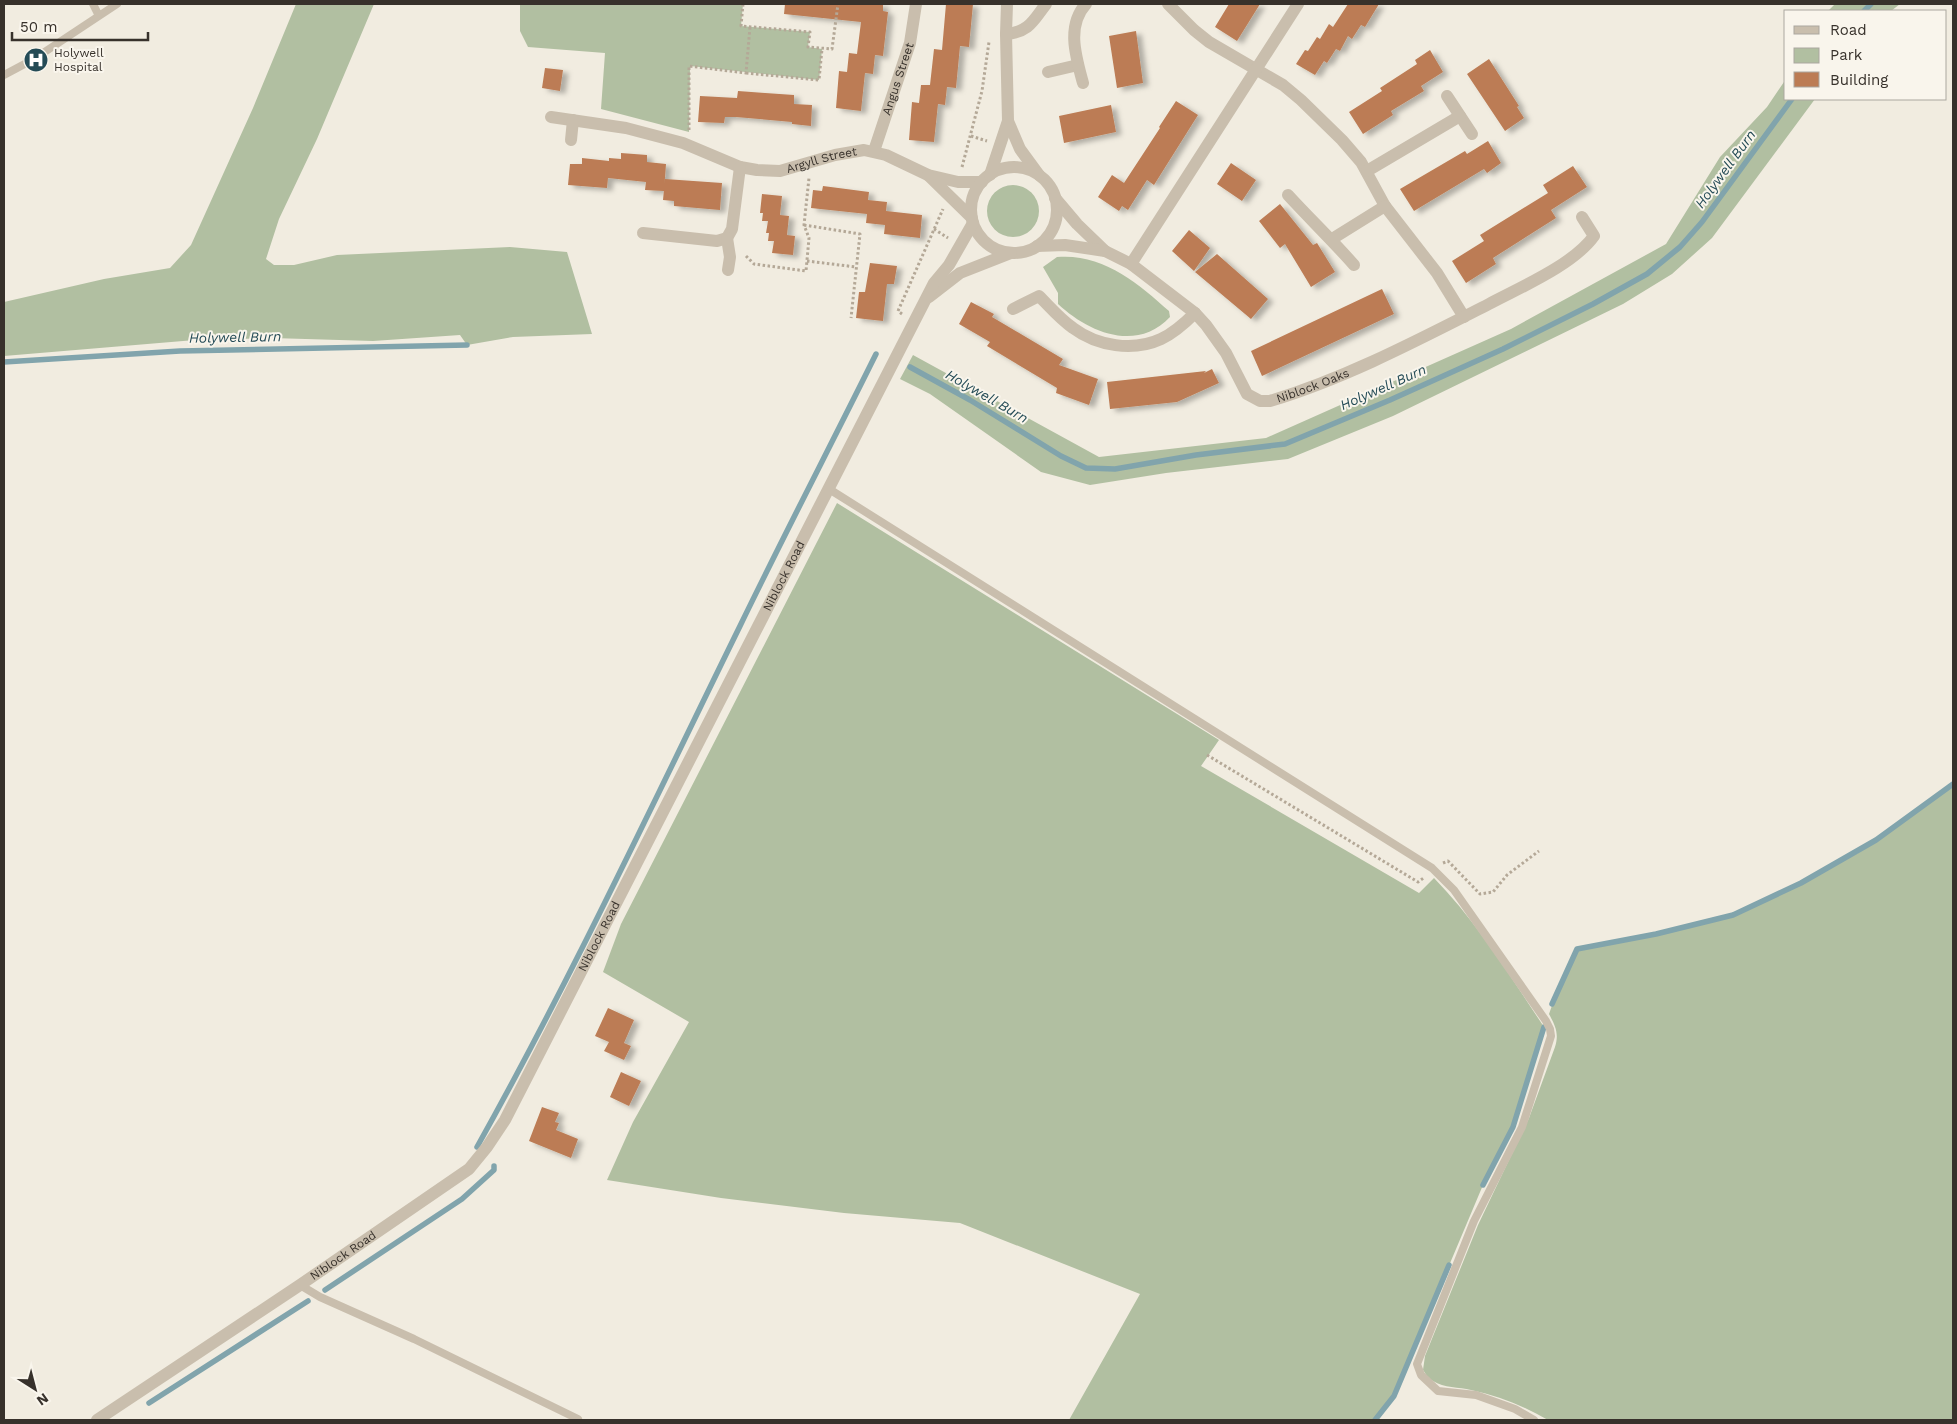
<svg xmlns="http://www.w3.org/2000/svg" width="1957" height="1424" font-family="'Work Sans',sans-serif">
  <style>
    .green { fill: #b1bfa1 }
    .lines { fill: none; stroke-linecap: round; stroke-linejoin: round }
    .stream { stroke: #81a4ac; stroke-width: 5.5 }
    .building { fill: #bc7c54; filter: url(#shadow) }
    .path { stroke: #b4a897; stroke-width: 3; stroke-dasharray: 2.5 2.5; stroke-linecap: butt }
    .lane { stroke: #c9bead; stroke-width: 8 }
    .street { stroke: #c9bead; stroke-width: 12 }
    .labels { text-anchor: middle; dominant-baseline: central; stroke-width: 4; stroke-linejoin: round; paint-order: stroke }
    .poi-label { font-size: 12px; fill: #37312b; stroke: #f9f5ec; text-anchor: start }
    .street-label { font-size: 12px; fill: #37312b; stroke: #f9f5ec }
    .water-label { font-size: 14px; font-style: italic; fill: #244b56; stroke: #f9f5ec }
  </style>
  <defs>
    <filter id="shadow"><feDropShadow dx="5.5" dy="3" stdDeviation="2.5" flood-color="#0004"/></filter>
  </defs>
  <rect width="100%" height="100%" fill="#f1ece0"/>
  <path class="green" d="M296 4H374L317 139 279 219 266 259 274 265H294L337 255 510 247 567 252 592 334 513 337 467 345 460 335 373 341 272 338 195 340 4 356V302L104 279 170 268 191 245 253 108Z
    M520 4H743L741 26 810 32 808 47 822 49 819 80 690 66 689 132 601 109 605 53 528 47 520 31Z
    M1835 4H1900L1891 11H1828Z
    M1786 79V99H1815L1712 238 1672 274 1623 304 1393 416 1288 459 1166 473 1090 485 1041 472 930 394 900 379 913 355 1099 457 1266 438 1511 329 1666 244 1720 157 1767 107Z
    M987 211a26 26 0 1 1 52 0a26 26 0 1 1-52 0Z
    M1057 257C1102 253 1138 283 1169 311L1170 317C1136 353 1088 332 1058 304V293L1043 267Z
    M837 503 1219 740 1201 766 1419 893 1434 878C1477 922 1510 976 1544 1027L1513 1127 1483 1185 1394 1396 1375 1420H1069L1140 1294 960 1223 844 1213 721 1198 607 1180 633 1122 689 1022 603 972 621 924Z
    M1953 784V1420H1548C1524 1406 1499 1396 1471 1390 1459 1387 1444 1388 1433 1381 1428 1379 1426 1374 1423 1370L1425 1356 1478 1225 1529 1118 1555 1047C1559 1034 1556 1027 1549 1014L1555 997 1577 949 1630 941 1743 912 1858 853Z"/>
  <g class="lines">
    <path class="stream" d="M1864 11 1871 4
      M4 362 180 351 467 345
      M910 367 970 400 1061 456 1086 468 1115 469 1196 455 1285 444 1390 400 1503 349 1593 304 1647 274 1680 247 1702 222 1792 99
      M1552 1004 1577 949 1656 934 1733 915 1801 883 1876 840 1953 784
      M477 1147C572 977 654 801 740 626 784 535 831 445 876 354
      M1483 1185 1513 1127 1544 1027
      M325 1290 462 1199 494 1170V1166
      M149 1403 308 1301
      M1375 1420 1394 1396 1449 1265"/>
  </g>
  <path class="building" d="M785 4H883V11L888 12 883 56 875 55 873 74 865 73 861 111 836 108 839 71 847 72 849 53 857 54 861 22 784 14Z
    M946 4H973L969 47 960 46 956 88 947 87 945 105 938 104 934 142 909 140 912 102 919 103 921 85H930L934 49 942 50Z
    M1229 4H1260L1237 41 1215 27Z
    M1348 4H1379L1365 27 1361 25 1352 39 1348 36 1340 51 1336 49 1327 63 1324 61 1315 75 1296 64 1305 50 1308 51 1317 37 1320 39 1329 24 1333 27Z
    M1136 31 1143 83 1117 88 1109 36Z
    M1430 50 1443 72 1421 86 1424 91 1391 111 1393 115 1363 134 1349 112 1382 91 1380 88 1417 64 1415 60Z
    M1489 59 1519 106 1517 107 1524 118 1505 131 1467 74Z
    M545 68 563 70 560 91 542 88Z
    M738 91 794 95V104L812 105 811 126 792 124V122L736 117H725L724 123 698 122 700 96 737 98Z
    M1176 101 1198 115 1154 185 1147 180 1128 210 1122 206 1119 211 1098 197 1112 175 1124 183 1160 128 1159 127Z
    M1111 105 1116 132 1064 143 1059 116Z
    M1488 141 1501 163 1487 173 1484 169 1414 211 1400 189 1465 151 1467 154Z
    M621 153 647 155V162L666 164 664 191 645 190 646 182 608 178 607 188 568 185 570 164H582V158L609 161V158L621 159Z
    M1231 163 1256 180 1242 201 1217 184Z
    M1573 166 1587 187 1551 210 1556 218 1493 258 1496 264 1466 283 1452 261 1484 241 1480 235 1548 193 1543 185Z
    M665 179 722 183 720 210 674 206V201L663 200Z
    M823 186 869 192 868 200 887 202 886 211 922 215 920 238 884 234 885 225 866 223 867 214 811 208 813 190 822 191Z
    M762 194 782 196 780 215 789 216 787 235 795 236 793 255 772 253 774 241H768L769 233H766L768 221H762L763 213H760Z
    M1280 204 1313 245 1317 243 1335 272 1311 287 1285 244 1280 248 1259 221Z
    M1189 230 1210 248 1194 271 1172 251Z
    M1217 254 1268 299 1251 319 1195 272Z
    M870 263 897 266 894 284H887L883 321 856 318 859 292H865Z
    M1382 289 1394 314 1262 376 1251 351Z
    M971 302 994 314 992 317 1063 359 1059 365 1098 379 1089 405 1056 393 1057 388 987 346 990 342 959 324Z
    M1212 369 1219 383 1177 402 1110 409 1107 382 1206 371 1204 373Z
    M608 1008 634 1020 624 1043 631 1046 624 1060 604 1051 609 1042 595 1036Z
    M621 1072 641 1081 629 1106 610 1097Z
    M542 1107 559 1113 555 1122 559 1123 556 1130 578 1139 571 1158 529 1141Z"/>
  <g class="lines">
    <path class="path" d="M743 4 741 26 810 32 808 47 832 49 838 4
      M746 73 819 80 822 49
      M689 130V66L746 73 750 27
      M971 136 987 141
      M962 167 982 91 989 42
      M804 225 860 234 851 318
      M934 229 948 238
      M746 256 754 264 806 271 809 238 804 225 809 178
      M807 261 856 267
      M902 314 898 311 943 209
      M1207 755 1418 882 1425 877
      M1443 863 1448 861 1480 894 1493 892 1507 875 1539 851"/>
    <path class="lane" d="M93 4 99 16
      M4 75 34 59 117 4
      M829 489 1432 868 1454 890 1546 1021 1550 1029 1551 1036 1522 1127 1474 1221 1417 1364 1421 1375 1438 1391 1476 1395 1515 1409 1534 1420
      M300 1285 320 1297 414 1339 578 1419"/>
    <g class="street">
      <path d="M1168 4 1194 30 1209 42 1283 85 1301 100 1342 140 1361 162 1385 206 1437 273 1464 317"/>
      <path d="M1006 34C1029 32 1033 21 1046 4"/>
      <path d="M1048 72 1078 65"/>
      <path d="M1083 83C1076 57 1066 26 1086 4"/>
      <path d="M1447 96 1472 134"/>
      <path id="s1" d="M551 117 626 128 683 143 740 167 757 170 780 171 835 155 864 150 886 155 928 175 958 182H982"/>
      <path d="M1008 121 1020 149 1039 175"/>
      <path d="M571 140 573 120"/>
      <path id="s2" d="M874 151 910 43 916 4"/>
      <circle cx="1014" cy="210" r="43"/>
      <path d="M1367 171 1460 116"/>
      <path d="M928 175 972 218"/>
      <path d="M990 175 1008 121 1006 34 1007 4"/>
      <path d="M1288 195C1310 219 1333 241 1354 265"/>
      <path d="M1055 198 1077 224 1105 251"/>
      <path d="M643 233 717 241 727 238 732 229 740 167"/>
      <path d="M727 238 730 257 728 270"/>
      <path d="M1332 239 1385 206"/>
      <path id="s3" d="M1037 246 1065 245 1105 251 1131 264 1195 313 1206 325 1226 353 1247 394 1260 401H1270C1346 378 1418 340 1489 304 1521 287 1573 265 1594 236L1582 217"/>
      <path d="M1131 264 1298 4"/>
      <path d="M929 297 960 273 1011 253"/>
      <path d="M1013 309 1039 296C1050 307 1060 319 1073 328 1097 346 1133 352 1161 339 1174 333 1185 323 1195 313"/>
      <path id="s4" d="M97 1420 300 1285 469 1169 487 1147 505 1120 934 283 949 265 973 223"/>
    </g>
  </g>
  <defs>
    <symbol id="hospital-disc" viewBox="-11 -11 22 22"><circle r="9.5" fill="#244b56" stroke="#f9f5ec"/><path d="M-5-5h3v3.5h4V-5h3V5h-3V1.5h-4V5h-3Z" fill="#fff"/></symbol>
  </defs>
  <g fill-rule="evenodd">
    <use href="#hospital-disc" x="22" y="46" width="28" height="28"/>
  </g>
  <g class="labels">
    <g class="poi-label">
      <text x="54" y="53">Holywell<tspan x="54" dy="14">Hospital</tspan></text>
    </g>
    <g class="street-label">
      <text stroke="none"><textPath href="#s2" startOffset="76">Angus Street</textPath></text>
      <text stroke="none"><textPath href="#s1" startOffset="280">Argyll Street</textPath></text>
      <text stroke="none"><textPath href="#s3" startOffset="345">Niblock Oaks</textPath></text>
      <text stroke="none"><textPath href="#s4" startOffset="1121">Niblock Road</textPath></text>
      <text stroke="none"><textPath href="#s4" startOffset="716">Niblock Road</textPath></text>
      <text stroke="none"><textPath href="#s4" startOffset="296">Niblock Road</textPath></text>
    </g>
    <g class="water-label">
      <text transform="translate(1725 169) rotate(-54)">Holywell Burn</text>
      <text transform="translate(235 337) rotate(-1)">Holywell Burn</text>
      <text transform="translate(1383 387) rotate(-24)">Holywell Burn</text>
      <text transform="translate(987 396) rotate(30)">Holywell Burn</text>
    </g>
  </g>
  <rect width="1957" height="1424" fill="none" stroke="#37312b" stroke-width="10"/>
  <rect x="1784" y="10" width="162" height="90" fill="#f9f5ec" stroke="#aba79f"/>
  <rect x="1794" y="26" width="25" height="8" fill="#c9bead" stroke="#aba79f"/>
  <text x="1830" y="35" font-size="15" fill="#37312b">Road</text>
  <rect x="1794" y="48" width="25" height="15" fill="#b1bfa1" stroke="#aba79f"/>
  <text x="1830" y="60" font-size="15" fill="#37312b">Park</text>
  <rect x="1794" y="72" width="25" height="15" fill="#bc7c54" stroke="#aba79f"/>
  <text x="1830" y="85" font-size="15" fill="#37312b">Building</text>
  <g transform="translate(35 1389) rotate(144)" stroke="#f9f5ec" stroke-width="4" paint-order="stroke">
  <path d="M0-4L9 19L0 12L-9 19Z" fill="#37312b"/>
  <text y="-8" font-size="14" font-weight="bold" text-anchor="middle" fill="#37312b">N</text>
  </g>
  <path d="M12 32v8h136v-8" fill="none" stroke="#37312b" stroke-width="2.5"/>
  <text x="20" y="32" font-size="15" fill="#37312b" stroke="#f9f5ec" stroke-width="4" paint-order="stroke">50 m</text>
</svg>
